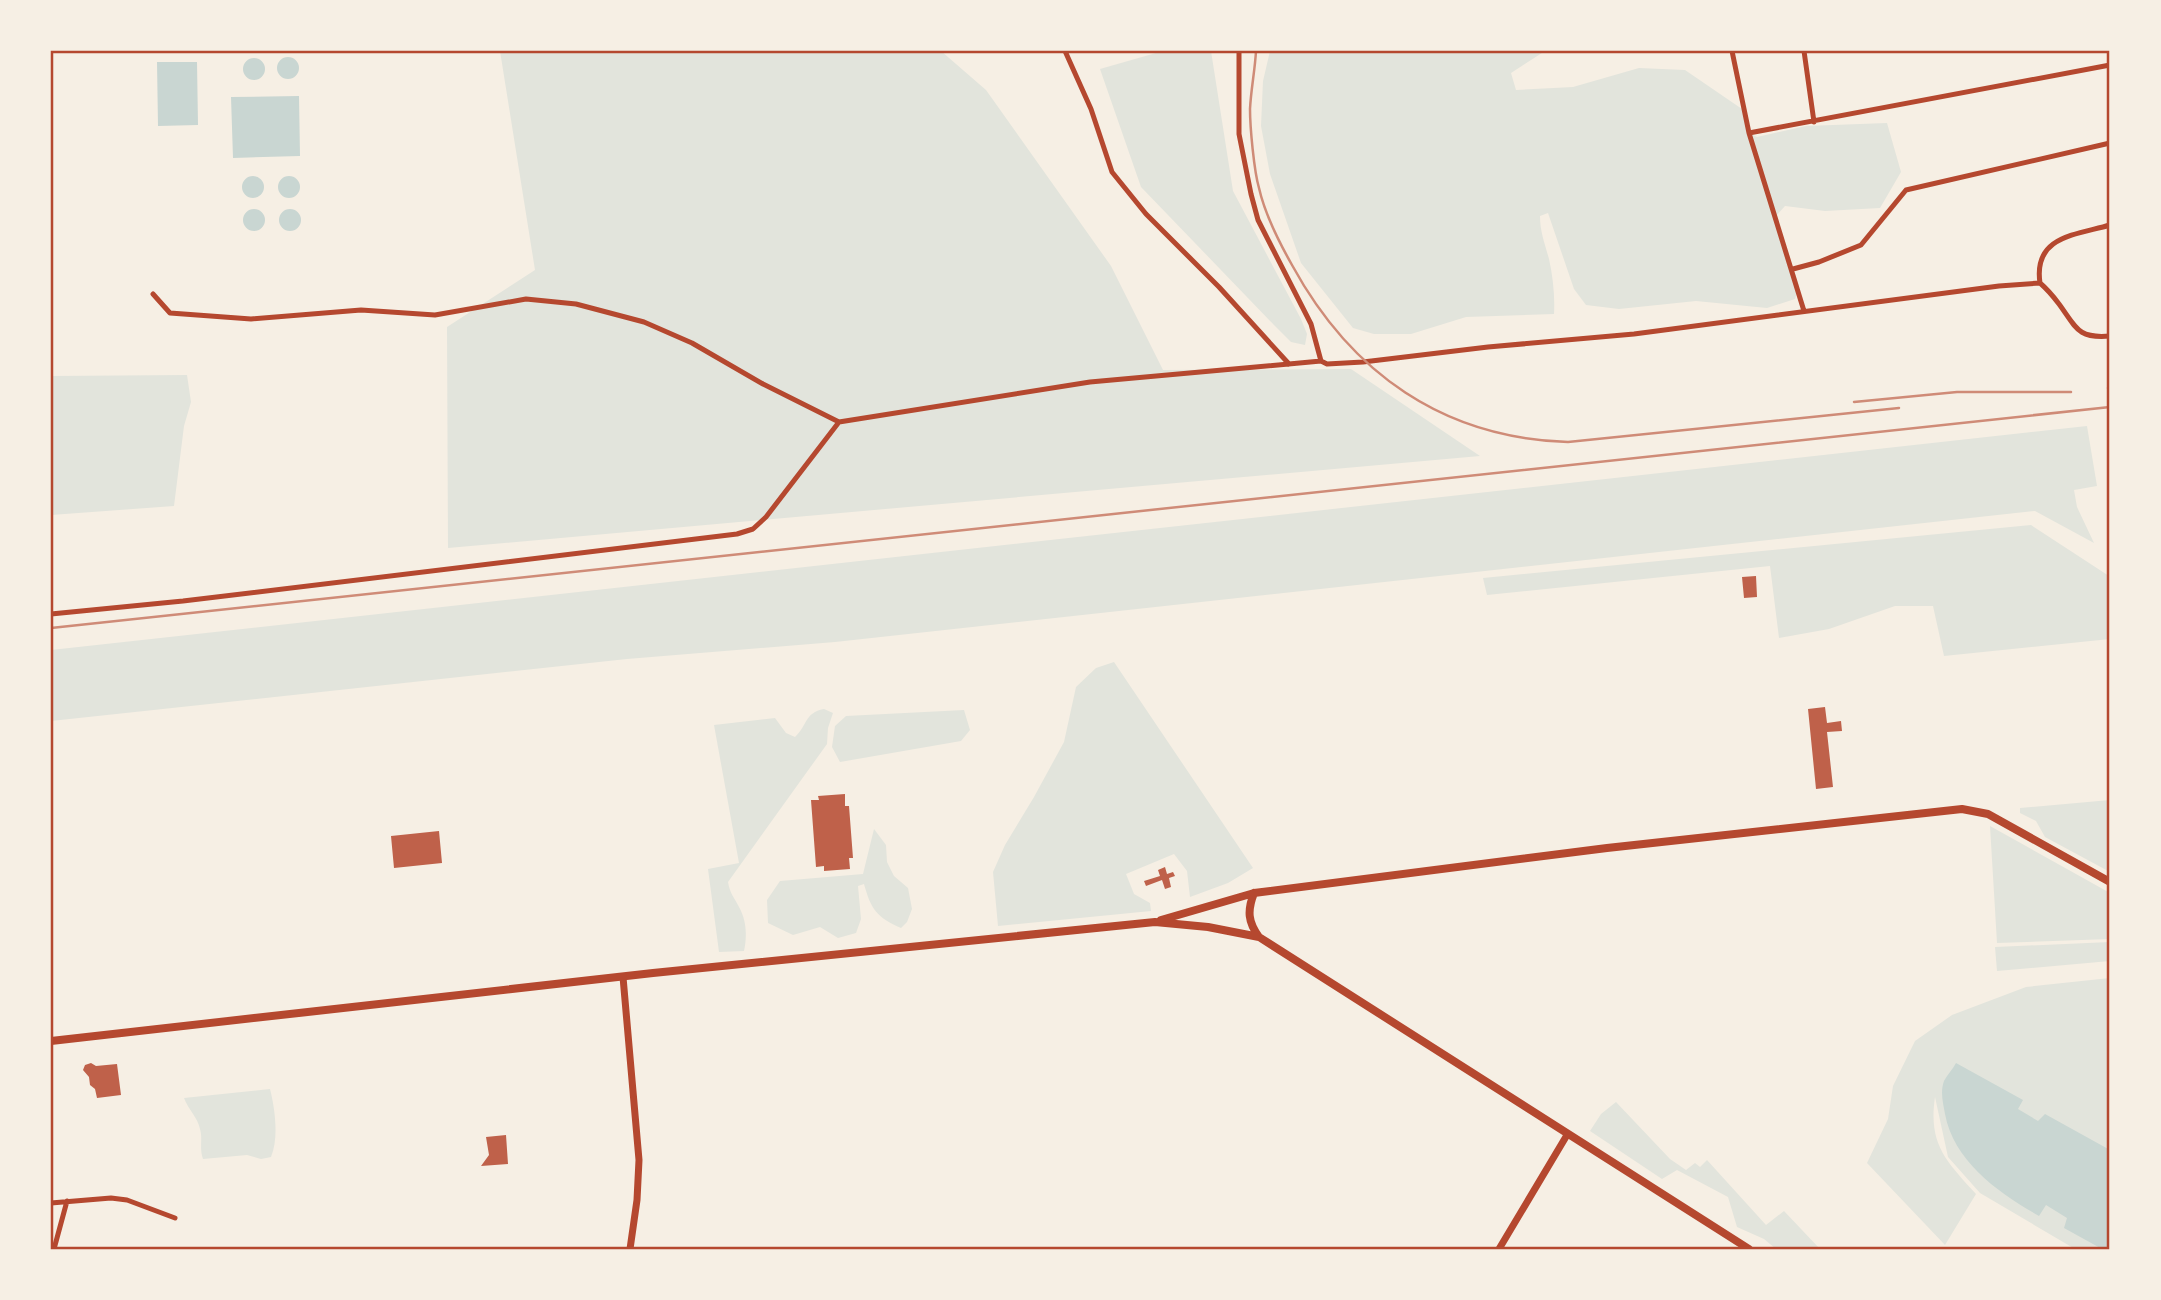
<svg xmlns="http://www.w3.org/2000/svg" width="2161" height="1300" font-family="'Sofia Sans Condensed',sans-serif">
  <style>
    .green { fill: #e2e4dc }
    .water { fill: #c9d6d2 }
    .building { fill: #bf614a }
    .lines { fill: none; stroke-linecap: round; stroke-linejoin: round }
    .minor { stroke: #b5482f; stroke-width: 5 }
    .tertiary { stroke: #b5482f; stroke-width: 7 }
    .secondary { stroke: #b5482f; stroke-width: 8 }
    .rail { stroke: #cf8b77; stroke-width: 2.5 }
    .neatline { fill: none; stroke: #b5482f; stroke-width: 2.5 }
  </style>
  <rect width="100%" height="100%" fill="#f6efe4"/>
  <path class="green" d="M500 51H941L986 90 1111 266 1163 370 1351 369 1480 456 448 548 447 327 535 270Z
    M1163 51H1211L1233 191 1301 319 1307 334 1305 345 1291 342 1274 325 1141 187 1100 69Z
    M1270 51H1545L1511 73 1516 90 1573 87 1639 68 1685 70 1742 109 1749 133 1757 137 1806 126 1887 123 1901 172 1880 208 1825 211 1785 206 1776 216 1799 286 1795 299 1767 308 1696 301 1619 309 1586 305 1574 289 1548 213 1540 216C1540 232 1545 244 1549 259 1553 277 1555 296 1554 314L1466 317 1411 334H1374L1353 328 1301 263 1270 174 1261 126 1263 81Z
    M187 375 191 402 184 426 174 506 51 515V376Z
    M2087 426 2097 486 2074 490 2077 507 2094 543 2035 511 835 642 627 659 51 721V650Z
    M2031 525 2109 576 2110 639 1944 656 1933 606H1895L1829 629 1779 638 1770 566 1487 595 1483 578Z
    M1114 662 1253 868 1228 883 1190 897 1187 871 1174 854 1126 874 1134 894 1150 903 1151 911 998 926 993 872 1005 845 1034 797 1064 742 1076 687 1096 668Z
    M824 709 833 713 828 728 827 744 728 882C730 894 734 897 739 907 747 921 747 937 744 951L719 952 708 869 739 863 714 725 775 718 786 733 795 737C808 725 804 713 824 709Z
    M964 710 970 730 961 741 840 762 832 747 835 726 846 716Z
    M2110 800V872L2045 837 2036 821 2020 813V808Z
    M1990 826 2110 893V939L1997 943Z
    M874 829 886 845 887 862 894 876 908 888 912 909 907 922 901 928C876 917 871 909 864 884L858 886 861 919 856 933 838 938 820 927 793 935 768 923 767 900 780 881 863 874Z
    M2110 942V961L1997 971 1995 947Z
    M2110 978V1249H2075L1980 1193 1948 1157 1935 1097C1928 1144 1946 1161 1976 1194L1945 1245 1867 1163 1888 1119 1893 1086 1915 1041 1952 1015 2026 987Z
    M270 1089C275 1109 279 1138 271 1157L261 1159 247 1155 203 1159C199 1148 203 1139 200 1129 198 1118 188 1109 184 1098Z
    M1616 1102 1670 1159 1686 1170 1695 1163 1700 1167 1707 1160 1766 1225 1784 1211 1820 1249H1776L1764 1239 1737 1227 1728 1197 1677 1170 1662 1179 1590 1131 1601 1114Z"/>
  <path class="water" d="M277 68a11 11 0 1 1 22 0a11 11 0 1 1-22 0Z
    M243 69a11 11 0 1 1 22 0a11 11 0 1 1-22 0Z
    M157 62H197L198 125 158 126Z
    M299 96 300 156 233 158 231 97Z
    M242 187a11 11 0 1 1 22 0a11 11 0 1 1-22 0Z
    M278 187a11 11 0 1 1 22 0a11 11 0 1 1-22 0Z
    M243 220a11 11 0 1 1 22 0a11 11 0 1 1-22 0Z
    M279 220a11 11 0 1 1 22 0a11 11 0 1 1-22 0Z
    M1956 1063 2023 1100 2018 1109 2038 1121 2045 1114 2110 1150V1249H2102L2064 1228 2067 1218 2046 1205 2039 1216C1999 1193 1954 1162 1945 1114 1943 1103 1940 1092 1944 1081 1947 1075 1953 1069 1956 1063Z"/>
  <path class="building" d="M1756 576 1757 597 1744 598 1742 577Z
    M1825 707 1827 723 1841 721 1842 731 1827 732 1833 787 1816 789 1808 709Z
    M845 794V806H849L853 858H849L850 869 824 871V866L816 867 811 800H819L818 796Z
    M439 831 442 863 394 868 391 836Z
    M1165 867 1167 874 1173 872 1175 876 1169 878 1171 887 1165 889 1162 880 1146 886 1144 881 1160 876 1158 870Z
    M91 1063 96 1066 117 1064 121 1095 97 1098 95 1089 90 1085 89 1077 83 1070 85 1065Z
    M506 1135 508 1164 481 1166 489 1155 486 1137Z"/>
  <g class="lines">
    <path class="minor" d="M1065 51 1091 109 1112 172 1146 214 1219 287 1289 364
      M1239 51V134L1251 194 1258 220 1311 324 1321 361
      M1732 51 1749 133 1804 311
      M1804 51 1814 122
      M1749 133 2110 65
      M1793 269 1819 262 1861 245 1906 190 2110 143
      M2040 283C2033 236 2076 235 2110 225
      M2040 283C2047 289 2053 296 2059 304 2076 327 2077 339 2110 336
      M153 294 170 313 251 319 361 310 435 315 526 299 576 304 644 322 692 343 763 384 839 422
      M51 614 183 601 737 534 753 529 766 517 839 422 1090 382 1321 361 1327 364 1363 362 1488 347 1634 334 1999 286 2040 283
      M51 1203 111 1198 127 1200 175 1218
      M54 1249 67 1201"/>
    <path class="tertiary" d="M623 977 639 1160 637 1200 630 1249
      M1499 1249 1567 1135"/>
    <path class="secondary" d="M1254 893C1247 911 1248 922 1259 937
      M1161 920 1254 893 1607 848 1962 809 1988 814 2110 882
      M51 1041 653 973 1155 922 1208 927 1259 937 1749 1249"/>
    <path class="rail" d="M1256 51C1255 70 1251 89 1250 109 1250 127 1254 171 1259 188 1265 215 1279 242 1292 265 1351 373 1443 438 1568 442L1899 408
      M2108 388H2110
      M1854 402 1957 392H2071
      M51 628 2110 407"/>
  </g>
  <rect width="2161" height="1300" fill="none" stroke="#f6efe4" stroke-width="105"/>
  <rect x="52" y="52" width="2056" height="1196" class="neatline"/>
</svg>
